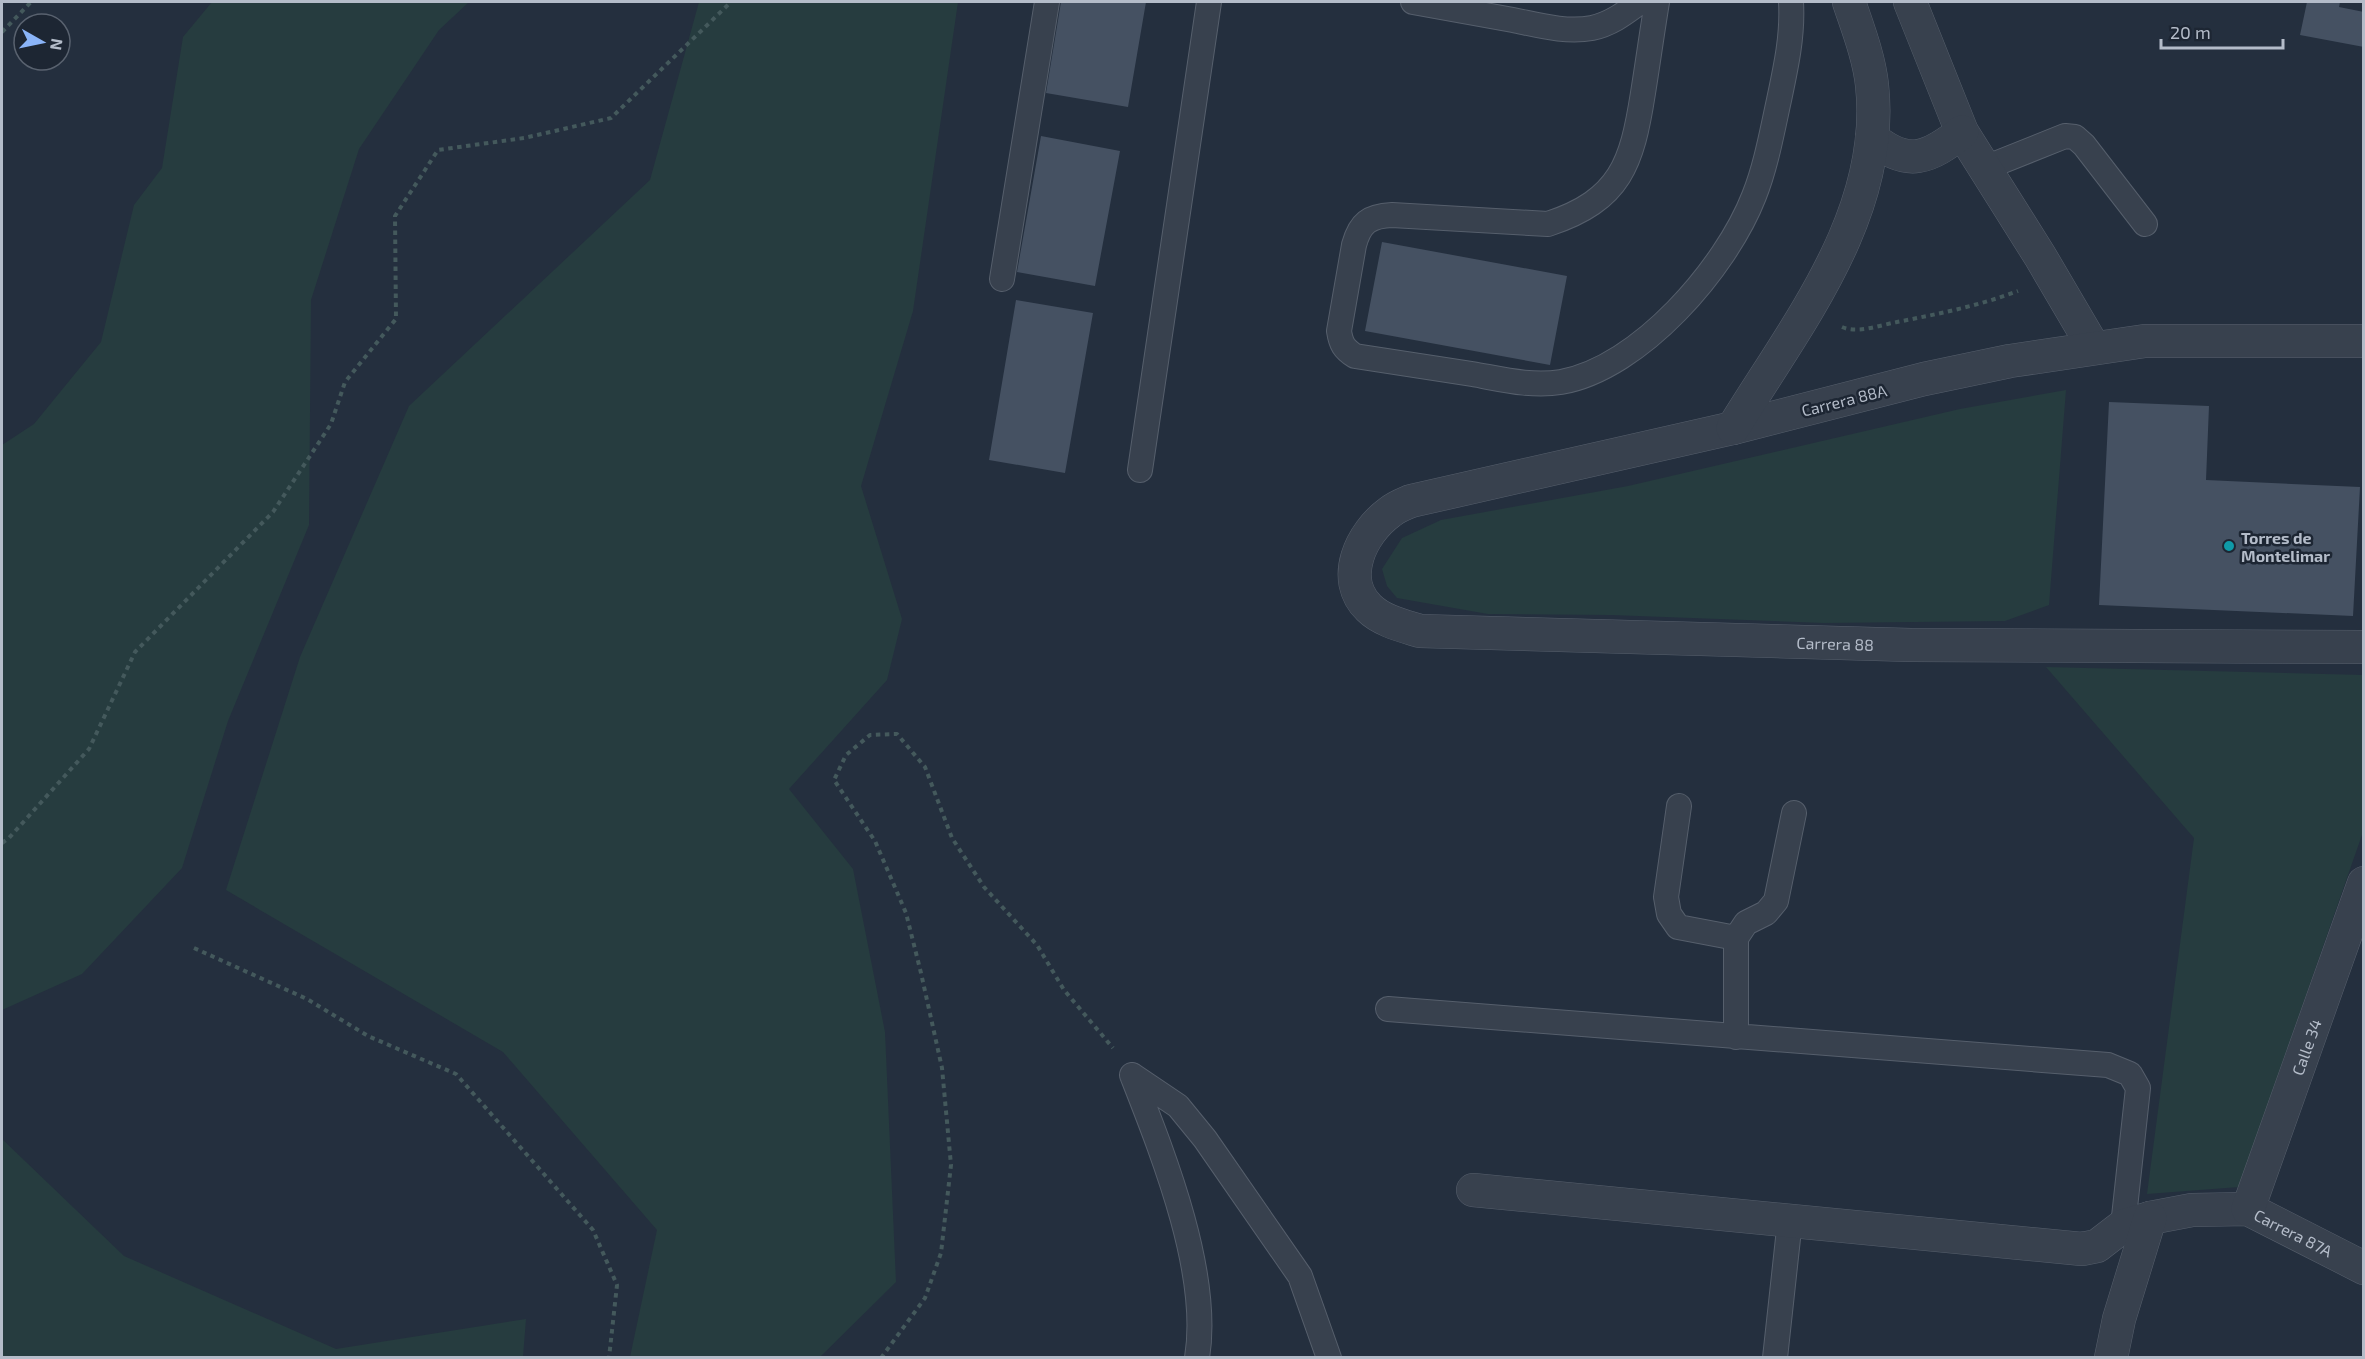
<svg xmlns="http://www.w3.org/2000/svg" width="2365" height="1359" font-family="'Exo 2',sans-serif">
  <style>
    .green { fill: #263c3f }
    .building { fill: #455162 }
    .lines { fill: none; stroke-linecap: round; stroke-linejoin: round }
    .lane-casing { stroke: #565f6c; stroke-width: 26 }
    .street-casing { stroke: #565f6c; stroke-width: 34 }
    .path { stroke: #44595c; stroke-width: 4; stroke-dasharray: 4.5 4.5; stroke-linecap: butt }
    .lane { stroke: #38414e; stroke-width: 24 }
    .street { stroke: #38414e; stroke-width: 33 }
    .culture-dot { fill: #0f9aa8; stroke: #1d2633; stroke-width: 2 }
    .labels { text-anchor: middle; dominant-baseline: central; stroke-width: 5; stroke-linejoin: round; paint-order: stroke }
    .street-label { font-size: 16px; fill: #b4bcc9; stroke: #1d2633 }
    .poi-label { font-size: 16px; font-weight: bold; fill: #b4bcc9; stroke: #1d2633; text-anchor: start }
  </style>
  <rect width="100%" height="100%" fill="#242f3e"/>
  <path class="green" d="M212 2H469L439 30 359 149 311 300 309 525 228 721 182 868 82 974 2 1010V445L34 424 101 342 134 205 162 168 183 37Z
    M699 2H958L913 311 861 486 902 619 887 680 789 789 853 869 885 1032 896 1282 820 1357H630L657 1230 503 1052 226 890 300 657 409 406 650 180Z
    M2066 390 2049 605 2005 621 1824 623 1611 615 1488 614 1397 598 1387 586 1382 569 1402 538 1441 520 1628 486 1960 409Z
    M2046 667 2363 675V832L2239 1187 2147 1194 2194 838Z
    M2 1139 124 1256 336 1349 526 1319 523 1357H2Z"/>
  <path class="building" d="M1061 2H1146L1128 107 1046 93Z
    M2307 2H2340L2339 7 2364 12V47L2300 35Z
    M1041 136 1120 151 1095 286 1017 272Z
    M1382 242 1567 276 1550 365 1365 331Z
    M1016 300 1093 313 1065 473 989 460Z
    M2109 402 2209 406 2206 480 2360 487 2353 616 2099 605Z"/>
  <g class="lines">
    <defs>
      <path id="lane" d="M1413 2C1446 8 1480 14 1513 20 1538 25 1566 33 1592 28 1611 24 1625 13 1640 2
        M1657 2C1652 32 1648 62 1643 93 1632 163 1621 200 1548 224L1392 215C1369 216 1360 223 1354 245L1339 331C1341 344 1344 349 1355 356 1394 362 1433 368 1472 374 1501 379 1531 387 1561 382 1640 368 1726 268 1754 196 1766 166 1772 132 1779 100 1786 67 1793 35 1791 2
        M1985 168 2065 136 2075 137 2084 145 2145 224
        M1002 279 1047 2
        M1140 470 1209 2
        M1679 806 1666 897 1669 914 1678 927 1736 938
        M1388 1009 2108 1065 2130 1074 2138 1088 2123 1226
        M1736 1037V938L1746 923 1766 913 1776 901 1794 813
        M1132 1075 1178 1106 1205 1139 1300 1276 1329 1358
        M1132 1075C1163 1154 1211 1273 1197 1358
        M1775 1358 1790 1220"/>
      <g id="street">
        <path d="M1910 2 1962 132 2040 256 2094 348"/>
        <path d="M1872 138C1908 168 1929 158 1962 132"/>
        <path id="s1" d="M2364 341H2145L2010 361 1924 379 1733 428 1411 501C1404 504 1396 507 1390 512 1361 533 1339 579 1369 608 1382 621 1404 626 1420 631L1911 645 2364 647"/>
        <path d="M1733 428C1796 325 1886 214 1872 85 1869 57 1858 29 1849 2"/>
        <path id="s2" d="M1473 1190 2082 1249 2097 1246 2123 1226 2150 1218 2192 1210 2248 1209 2364 1268"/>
        <path id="s3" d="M2248 1209 2364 883"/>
        <path d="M2111 1358 2119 1319 2150 1218"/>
      </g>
    </defs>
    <use href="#lane" class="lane-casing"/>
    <use href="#street" class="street-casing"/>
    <path class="path" d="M2 32 31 2
      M1842 327C1858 334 1880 325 1897 322 1938 314 1978 306 2018 291
      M2 843 9 838 89 749 135 652 273 512 331 424 345 382 396 319 395 216 438 150 524 138 611 118 731 2
      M194 948 307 999 368 1036 456 1074 593 1230 617 1285 609 1358
      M881 1358 925 1298 941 1253 951 1165 942 1068 921 973 906 913 875 841 834 780 846 755 870 735 897 734 925 767 952 838 984 887 1037 945 1064 990 1113 1048"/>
    <use href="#lane" class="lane"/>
    <use href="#street" class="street"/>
  </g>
  <circle class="culture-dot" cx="2229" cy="546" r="6"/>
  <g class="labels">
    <g class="street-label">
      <text transform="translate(1844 400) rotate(-14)">Carrera 88A</text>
      <text stroke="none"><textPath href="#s1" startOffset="1578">Carrera 88</textPath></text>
      <text stroke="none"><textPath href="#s3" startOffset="172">Calle 34</textPath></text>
      <text stroke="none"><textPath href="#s2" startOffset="838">Carrera 87A</textPath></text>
    </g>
    <g class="poi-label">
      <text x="2241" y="537">Torres de<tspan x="2241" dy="18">Montelimar</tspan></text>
    </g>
  </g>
  <rect width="2365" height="1359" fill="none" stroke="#b4bcc9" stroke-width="6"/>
  <g transform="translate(42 42) rotate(99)"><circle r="28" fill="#1d2633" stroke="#59626f" stroke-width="1.5"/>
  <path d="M0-4.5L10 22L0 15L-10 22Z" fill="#8ab4f8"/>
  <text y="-9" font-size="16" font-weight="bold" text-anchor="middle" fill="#b4bcc9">N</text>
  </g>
  <path d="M2161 39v9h122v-9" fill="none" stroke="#b4bcc9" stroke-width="3"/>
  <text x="2170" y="39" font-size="18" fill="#b4bcc9" stroke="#1d2633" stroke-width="4.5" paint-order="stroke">20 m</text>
</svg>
